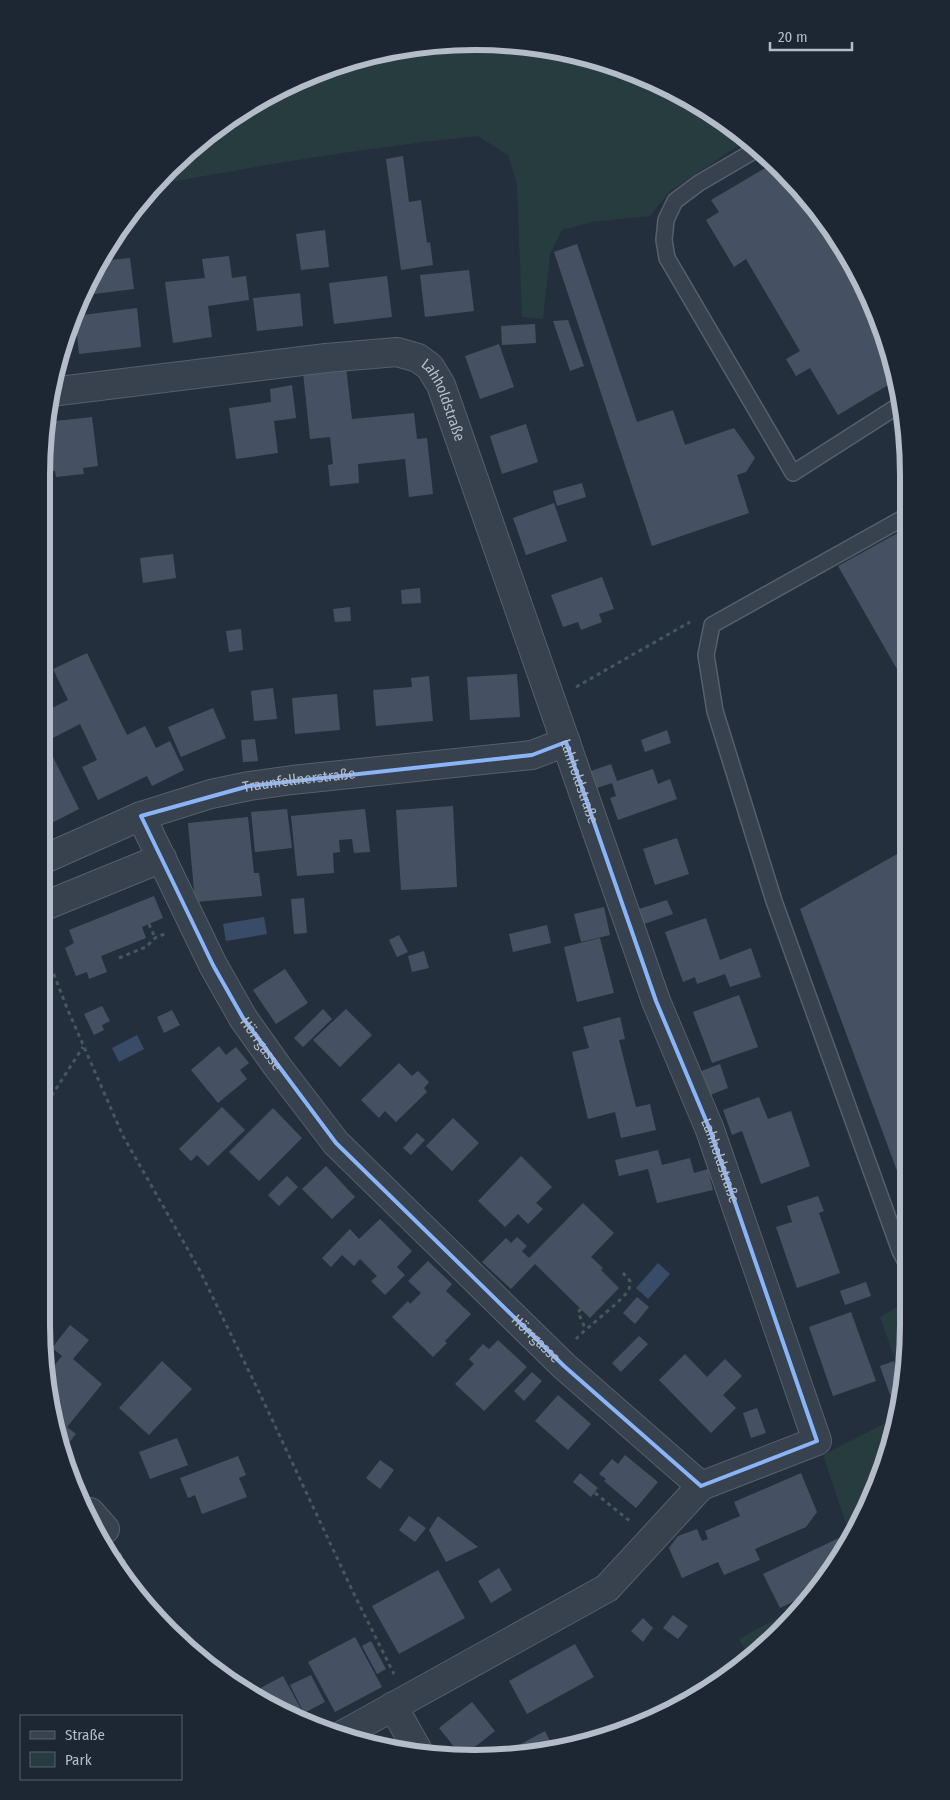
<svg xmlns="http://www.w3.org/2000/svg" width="950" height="1800" font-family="'Fira Sans Condensed',sans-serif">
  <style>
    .green { fill: #263c3f }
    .water { fill: #394c67 }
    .building { fill: #455162 }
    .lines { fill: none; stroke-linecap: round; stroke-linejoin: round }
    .service-casing { stroke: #565f6c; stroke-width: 18 }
    .minor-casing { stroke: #565f6c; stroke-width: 30 }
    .path { stroke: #44595c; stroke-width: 3; stroke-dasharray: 4 4; stroke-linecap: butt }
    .service { stroke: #38414e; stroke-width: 15 }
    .minor { stroke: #38414e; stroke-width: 28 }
    .marked { fill: none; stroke: #8ab4f8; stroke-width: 4; stroke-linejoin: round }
    .labels { text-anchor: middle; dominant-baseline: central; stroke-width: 4.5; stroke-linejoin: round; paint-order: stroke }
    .street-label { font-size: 15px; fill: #b4bcc9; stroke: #1d2633 }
    .rim { fill: none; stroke: #b4bcc9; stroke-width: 6 }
  </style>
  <rect width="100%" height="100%" fill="#242f3e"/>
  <path class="green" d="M504 42 588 56 667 86 747 140 669 192 650 216 592 222 562 230 550 254 543 319 522 317 517 184 508 155 478 136C370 147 262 165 155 185L189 149 258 99 336 64 419 45Z
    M908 1301V1353L903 1382 880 1317Z
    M897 1417 894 1437 864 1517 850 1536 823 1455Z
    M801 1605 782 1632 748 1656 739 1639Z"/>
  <path class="water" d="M264 917 267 934 226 941 223 924Z
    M137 1035 144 1049 119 1062 112 1048Z
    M658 1263 670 1274 648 1299 636 1288Z"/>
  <path class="building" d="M403 156 409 202 421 200 427 243 430 242 433 265 401 270 386 159Z
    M774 163 819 211 876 309 895 381 838 415 810 368 796 376 786 359 800 351 746 259 734 267 706 220 719 212 711 200Z
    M325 230 329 267 301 270 296 234Z
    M577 244 637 422 673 410 685 445 734 428 755 458 746 472 737 475 749 513 652 546 554 252Z
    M229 256 232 278 246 276 249 300 208 306 212 337 173 343 165 282 205 278 202 259Z
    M130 258 134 289 86 295 85 290H83L86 283 100 261Z
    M469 270 474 311 425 317 420 275Z
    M387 276 392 317 334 324 329 283Z
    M300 293 303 326 257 331 253 298Z
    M137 308 141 347 79 354 75 316Z
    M568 320 584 366 570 371 553 321Z
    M535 324 536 343 502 345 501 326Z
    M64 341 67 363 56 365V362Z
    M499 344 514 387 480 399 465 356Z
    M346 367 352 419 414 413 417 439 427 438 433 494 409 497 405 459 358 464 359 483 330 486 328 465 333 464 330 437 310 439 303 372Z
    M292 385 296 418 274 421 278 453 236 459 229 408 271 402 270 389Z
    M92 417 98 466 83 468 84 474 56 477 55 471 42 472V447L46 422Z
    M526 424 538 462 502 474 490 436Z
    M582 483 586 497 557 506 553 491Z
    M554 503 567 541 526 555 513 518Z
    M905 529 906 685 838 566Z
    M173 554 176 578 143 583 140 558Z
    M602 577 614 609 599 614 602 622 581 630 578 622 563 627 551 595Z
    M420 588 421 603 402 604 401 590Z
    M350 607 351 621 335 622 333 609Z
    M241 629 243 650 229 652 226 631Z
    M87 653 127 735 145 726 156 748 170 741 184 770 152 786 147 776 98 800 82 767 97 760 80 724 47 741 42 731V713L68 700 53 669Z
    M517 674 520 717 470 720 467 677Z
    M429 676 433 721 376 726 373 690 412 687 411 678Z
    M273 688 277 719 254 721 251 691Z
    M337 694 340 730 295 734 292 698Z
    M213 708 226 738 181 757 168 727Z
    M667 730 671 743 645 752 641 740Z
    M255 739 258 761 243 762 241 740Z
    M51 753 79 809 42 828V757Z
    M611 764 617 781 653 769 658 784 670 779 677 799 618 820 610 798 616 796 612 783 594 789 588 772Z
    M453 806 457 887 401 890 396 810Z
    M287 809 292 848 255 852 251 812Z
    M365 809 370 852 354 853 352 839 339 840 340 852 333 853 334 873 297 876 291 816Z
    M248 817 254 873H259L262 896 195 902 188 823Z
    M677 838 689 874 655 885 643 849Z
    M906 849 907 1194 906 1195 800 909Z
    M154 896 163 918 142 927 146 938 101 956 107 972 89 979 87 972 76 976 65 948 74 943 69 930Z
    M304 898 307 933 294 934 291 899Z
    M667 900 673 914 644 924 639 909Z
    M604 907 610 935 581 942 574 914Z
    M706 918 720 960 751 948 761 977 730 987 725 974 697 984 695 977 683 982 665 932Z
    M547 925 551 943 513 952 509 934Z
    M399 935 408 952 397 957 389 940Z
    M600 938 614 993 577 1002 564 947Z
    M424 951 429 968 412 972 408 956Z
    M285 969 308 1003 276 1024 253 990Z
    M739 995 758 1047 712 1063 693 1012Z
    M102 1006 110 1021 102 1025 104 1030 94 1035 84 1014Z
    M323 1009 332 1019 303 1047 294 1038Z
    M346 1009 372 1035 340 1067 313 1040Z
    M172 1010 180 1025 164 1033 157 1017Z
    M620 1017 625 1039 619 1040 636 1107 650 1104 656 1130 621 1138 615 1112 588 1119 572 1052 589 1048 583 1027Z
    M219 1046 226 1055 236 1047 249 1063 240 1070 247 1079 218 1103 191 1070Z
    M399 1063 412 1076 418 1071 429 1082 424 1088 427 1092 396 1122 385 1111 379 1118 361 1100Z
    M720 1064 728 1088 705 1097 696 1073Z
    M759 1097 768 1119 791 1111 810 1166 761 1184 742 1131 732 1135 723 1110Z
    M222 1107 245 1130 208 1166 197 1155 191 1161 179 1149Z
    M273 1108 302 1138 259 1181 229 1152Z
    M453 1118 479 1143 452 1171 426 1146Z
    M417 1133 425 1140 411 1155 403 1148Z
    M658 1150 662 1165 690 1158 694 1173 708 1169 713 1190 657 1203 648 1169 619 1176 615 1160Z
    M521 1156 552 1187 536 1203 543 1209 528 1224 518 1214 505 1227 478 1201Z
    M326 1166 355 1197 332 1219 302 1189Z
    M287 1176 298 1187 279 1206 268 1195Z
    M818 1196 824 1211 819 1213 840 1273 797 1288 776 1227 792 1222 787 1206Z
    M583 1203 614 1233 591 1257 603 1268 601 1270 619 1288 590 1318 535 1264 511 1289 482 1262 506 1238 511 1243 517 1237 527 1246 522 1251 529 1258Z
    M380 1219 412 1251 397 1267 405 1275 385 1295 371 1281 377 1276 360 1259 354 1266 342 1255 331 1267 322 1258 350 1229 359 1239Z
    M428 1261 452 1284 446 1291 471 1314 445 1341 447 1343 433 1357 392 1317 408 1301 410 1304 421 1293 408 1281Z
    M866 1282 871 1296 845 1305 840 1291Z
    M637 1297 649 1307 635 1324 623 1313Z
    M851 1312 876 1381 833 1396 809 1327Z
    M70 1325 89 1340 73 1359 102 1384 67 1427 76 1434 62 1451 49 1372 62 1356 52 1348Z
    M639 1336 648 1344 621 1372 612 1363Z
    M498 1340 527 1367 484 1411 455 1384 474 1364 469 1359 483 1344 489 1349Z
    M685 1354 707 1377 725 1359 742 1376 723 1395 736 1408 711 1433 659 1380Z
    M162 1361 192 1389 149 1435 119 1408Z
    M894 1361 902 1386V1391L890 1395 880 1366Z
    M532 1372 542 1381 524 1401 514 1391Z
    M558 1395 591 1424 568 1450 535 1421Z
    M757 1408 766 1433 751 1438 743 1413Z
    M177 1438 188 1465 150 1479 139 1452Z
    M625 1455 658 1482 636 1508 604 1481 606 1479 599 1474 612 1459 618 1464Z
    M238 1456 246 1475 239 1478 247 1497 202 1514 195 1495 188 1498 180 1478Z
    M380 1460 394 1470 380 1489 366 1478Z
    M580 1473 598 1488 591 1497 573 1482Z
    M801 1473 817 1512 806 1527 755 1549 760 1560 724 1575 718 1562 682 1578 669 1548 678 1536 697 1529 702 1541 708 1539 705 1531 740 1516 734 1502Z
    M409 1516 426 1528 415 1542 399 1530Z
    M438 1516 478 1547 446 1562 429 1530Z
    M843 1536 846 1542 809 1594 780 1608 763 1574Z
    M499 1568 512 1590 491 1603 478 1581Z
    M438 1570 465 1618 399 1654 372 1606Z
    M673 1615 688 1626 678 1639 663 1628Z
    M643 1618 653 1628 643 1642 631 1631Z
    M355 1637 382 1687 335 1712 308 1662Z
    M371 1641 386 1669 377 1674 362 1646Z
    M575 1644 594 1677 527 1714 509 1681Z
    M311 1675 325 1702 304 1713 290 1685Z
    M283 1676 306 1718 251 1693Z
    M472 1702 495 1731 466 1754H460L439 1728Z
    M545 1731 554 1749 523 1755 519 1745Z
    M596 1732 601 1739 588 1744 572 1746Z"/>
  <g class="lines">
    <defs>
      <path id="service" d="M759 148 699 183 675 201 666 220 664 240 667 258 793 473 901 404
        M905 517 712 625 706 655 715 711 774 901 900 1251 908 1266"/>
      <g id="minor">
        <path id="s1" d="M51 392 326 358 397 352 418 358 430 367 441 385 656 1001 710 1130 817 1441 701 1486"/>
        <path id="s2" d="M141 816 213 965 243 1018 277 1066 336 1143 564 1366 701 1486 607 1588 342 1735"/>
        <path id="s3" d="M42 860 141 816 211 794 249 786 292 780 532 755 566 742"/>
        <path d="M42 907 162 858"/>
        <path d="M90 1512 105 1529"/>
        <path d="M393 1706 417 1749"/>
      </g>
    </defs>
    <use href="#service" class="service-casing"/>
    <use href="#minor" class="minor-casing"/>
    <path class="path" d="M576 687 690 622
      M149 924 155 938
      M42 944 67 1008 123 1136 199 1269 260 1394 354 1594 394 1674
      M119 958 146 947 155 938 167 933
      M41 1108 52 1095 83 1047
      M581 1309 578 1312 585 1328
      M576 1339C587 1327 625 1299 629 1289 630 1286 629 1284 630 1281L623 1273
      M595 1493 631 1522
      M119 1553 127 1566"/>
    <use href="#service" class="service"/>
    <use href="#minor" class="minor"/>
  </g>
  <path class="marked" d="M566 742 656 1001 710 1130 817 1441 701 1486 564 1366 336 1143 243 1018 213 965 141 816 249 786 532 755Z"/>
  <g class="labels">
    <g class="street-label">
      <text stroke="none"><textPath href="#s1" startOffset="421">Lahholdstraße</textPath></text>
      <text stroke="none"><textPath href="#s3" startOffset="271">Traunfellnerstraße</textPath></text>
      <text stroke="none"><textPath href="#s1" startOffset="826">Lahholdstraße</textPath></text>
      <text stroke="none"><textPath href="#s2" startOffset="258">Hörrgasse</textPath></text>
      <text stroke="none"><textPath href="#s1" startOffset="1231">Lahholdstraße</textPath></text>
      <text stroke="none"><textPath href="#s2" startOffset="662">Hörrgasse</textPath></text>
    </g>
  </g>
  <path d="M0 0H950V1800H0ZM475 50H475A425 425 0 0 1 900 475V1325A425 425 0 0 1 475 1750H475A425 425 0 0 1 50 1325V475A425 425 0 0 1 475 50Z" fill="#1d2633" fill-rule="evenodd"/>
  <path class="rim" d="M475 50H475A425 425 0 0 1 900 475V1325A425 425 0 0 1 475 1750H475A425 425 0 0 1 50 1325V475A425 425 0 0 1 475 50Z"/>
  <rect x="20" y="1715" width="162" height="65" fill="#1d2633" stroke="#59626f"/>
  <rect x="30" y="1731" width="25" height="8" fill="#38414e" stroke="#59626f"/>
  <text x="65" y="1740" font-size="15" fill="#b4bcc9">Straße</text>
  <rect x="30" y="1752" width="25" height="15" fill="#263c3f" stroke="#59626f"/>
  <text x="65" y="1765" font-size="15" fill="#b4bcc9">Park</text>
  <path d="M770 42v8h82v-8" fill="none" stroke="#b4bcc9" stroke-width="2.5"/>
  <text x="778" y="42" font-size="15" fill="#b4bcc9" stroke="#1d2633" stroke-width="4" paint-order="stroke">20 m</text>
</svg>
